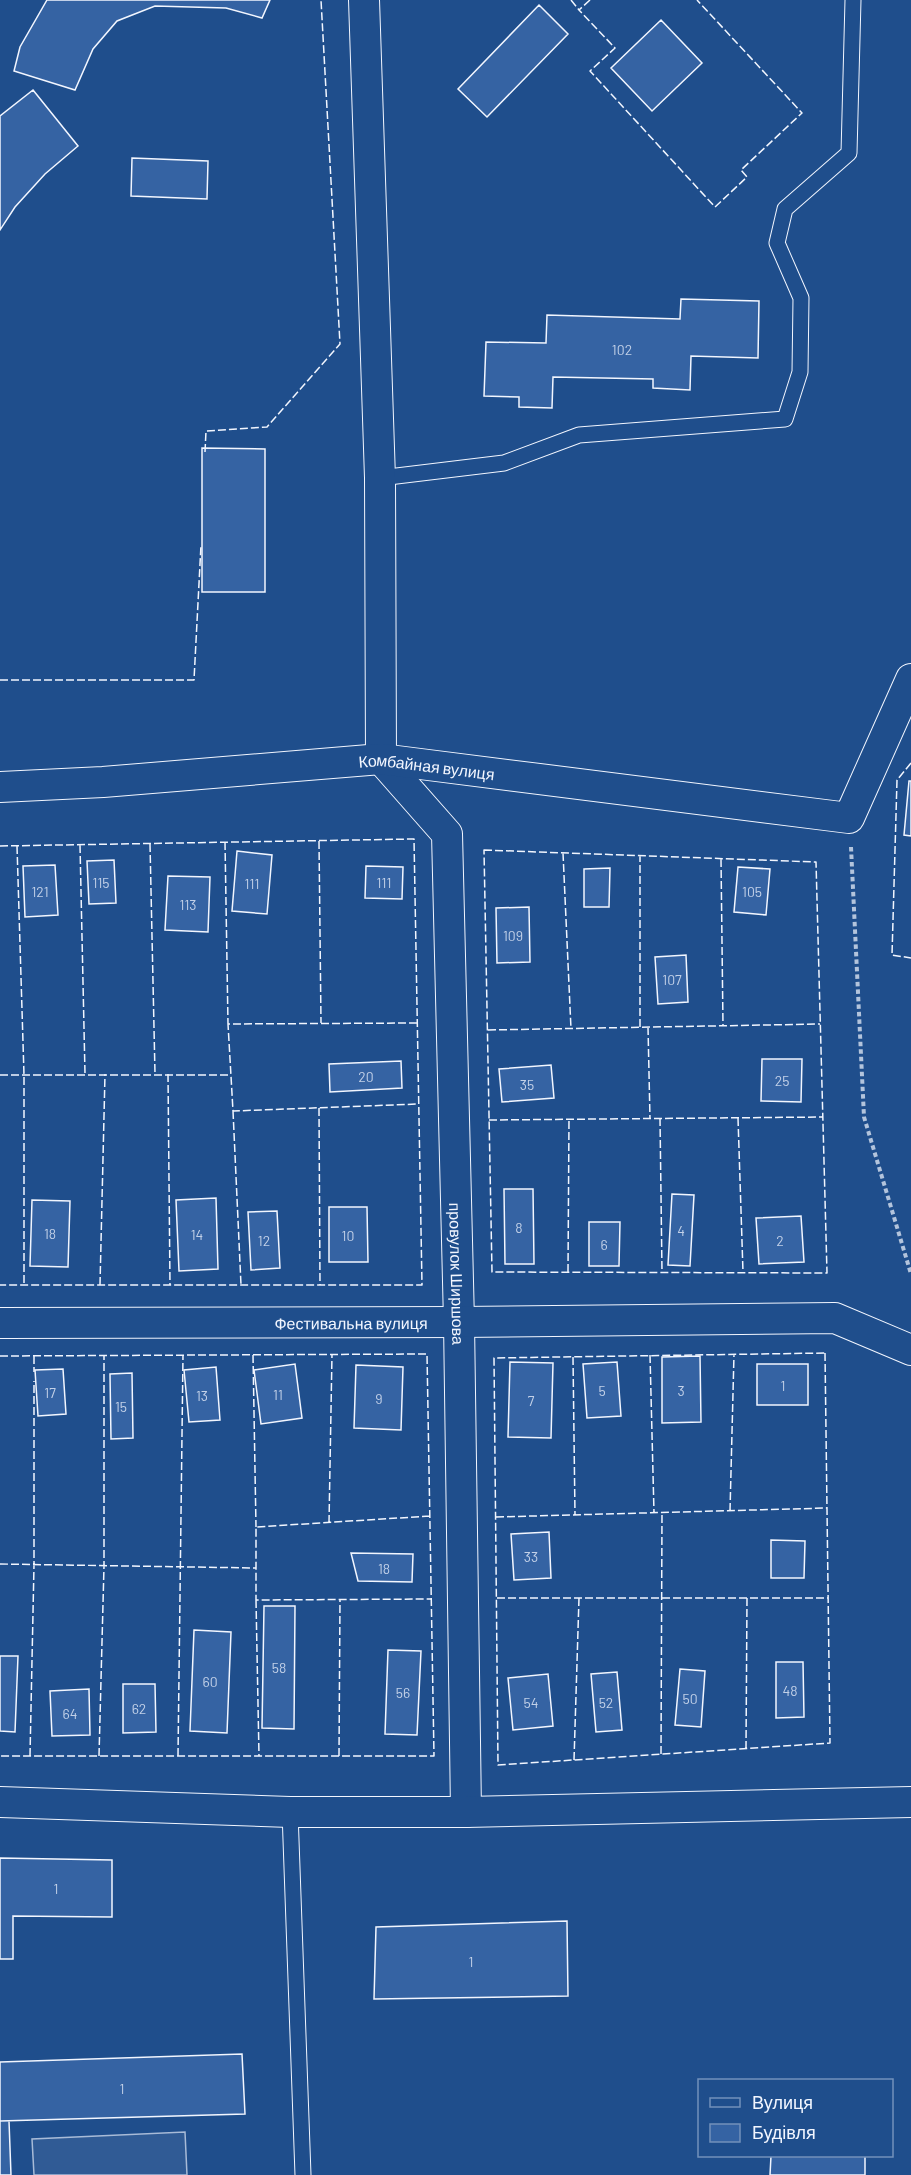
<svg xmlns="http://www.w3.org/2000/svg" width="911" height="2175" font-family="Barlow,sans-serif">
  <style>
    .parking { fill: #305b95; stroke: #a8bbd7; stroke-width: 1.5 }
    .building { fill: #3563a3; stroke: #f2f6ff; stroke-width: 1.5 }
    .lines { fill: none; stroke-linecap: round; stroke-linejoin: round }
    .lane-casing { stroke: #f2f6ff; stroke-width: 17 }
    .street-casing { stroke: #f2f6ff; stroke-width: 32 }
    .path { stroke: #b3c4dc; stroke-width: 4; stroke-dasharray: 4.5 3; stroke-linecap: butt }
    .lane { stroke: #1f4e8c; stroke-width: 15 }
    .street { stroke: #1f4e8c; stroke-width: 30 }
    .fence { stroke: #f2f6ff; stroke-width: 1.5; stroke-dasharray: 8 3; stroke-linecap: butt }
    .labels { text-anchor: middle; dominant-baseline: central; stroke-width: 4.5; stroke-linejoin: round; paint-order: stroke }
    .number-label { font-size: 14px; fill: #c3d1e8 }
    .street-label { font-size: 16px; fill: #f2f6ff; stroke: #1f4e8c }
  </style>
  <rect width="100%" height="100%" fill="#1f4e8c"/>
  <path class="parking" d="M185 2132 187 2175H34L32 2139Z"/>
  <path class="building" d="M47 0H270L262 18 226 8 155 6 117 21 93 49 75 90 14 71 20 47Z
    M539 5 568 34 487 117 458 89Z
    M661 20 702 63 652 111 611 68Z
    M33 90 78 146 45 174 15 207 0 230V116Z
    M132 158 208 161 207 199 131 196Z
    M681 299 759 301 758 358 691 356 690 390 653 388V379L553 377 552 408 519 407V397L484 396 486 342 546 343 547 315 680 319Z
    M202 448 265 449V592H202Z
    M909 781H911V836L904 835Z
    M237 851 272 855 267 914 232 911Z
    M114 860 116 903 89 904 87 861Z
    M55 865 58 915 25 917 23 866Z
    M366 866 403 867 402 899 365 898Z
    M738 867 770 869 766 915 734 912Z
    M610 868 609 907H584V869Z
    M168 876 210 877 208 932 165 930Z
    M529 907 530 962 497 963 496 908Z
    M686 955 688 1002 658 1004 655 957Z
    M762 1059H802L801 1102 761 1101Z
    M401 1061 402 1088 330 1092 329 1064Z
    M551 1065 554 1098 502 1102 499 1069Z
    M504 1189H533L534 1264H505Z
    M672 1194 694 1195 690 1266 668 1265Z
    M216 1198 218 1269 179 1271 176 1200Z
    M32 1200 70 1201 68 1267 30 1266Z
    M329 1207H367L368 1262H329Z
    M277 1211 280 1268 251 1270 248 1212Z
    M801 1216 804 1262 759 1264 756 1218Z
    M589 1222H620L619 1266H589Z
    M700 1356 701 1422 662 1423V1357Z
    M510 1362 553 1363 551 1438 508 1437Z
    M617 1362 621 1416 587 1418 583 1364Z
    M295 1364 302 1418 261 1424 254 1370Z
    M757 1364H808V1405H757Z
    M356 1365 403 1367 401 1430 354 1428Z
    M216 1367 220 1420 189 1422 184 1370Z
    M63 1369 66 1414 38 1416 35 1370Z
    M132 1373 133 1438 111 1439 110 1374Z
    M549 1532 551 1578 514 1580 511 1534Z
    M771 1540 805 1541 804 1578H771Z
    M351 1553 413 1554 412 1582 358 1581Z
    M264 1606H295L294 1729 262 1728Z
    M194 1630 231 1632 227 1733 190 1731Z
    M388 1650 421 1651 417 1735 385 1734Z
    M0 1656H18L15 1732 0 1731Z
    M776 1662H803L804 1717 776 1718Z
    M680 1669 705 1671 701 1727 675 1725Z
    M617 1672 622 1730 596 1732 591 1674Z
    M548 1674 553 1726 513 1730 508 1678Z
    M123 1684H155L156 1732 123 1733Z
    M89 1689 90 1735 52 1736 50 1691Z
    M0 1858 112 1860V1917L13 1916V1959H0Z
    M567 1921 568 1996 374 1999 376 1927Z
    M242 2054 245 2114 0 2121V2062Z
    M0 2121H9L11 2175H0Z
    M771 2156H865V2175H770Z"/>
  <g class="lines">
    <defs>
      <path id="lane" d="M380 478 504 463 579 435 785 419 800 372 801 298 777 243 785 209 849 153 853 0
        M290 1812 303 2175"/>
      <g id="street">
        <path id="s1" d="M364 0 380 478 381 759 447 834 459 1322 466 1812"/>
        <path id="s2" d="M0 787 103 782 381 759 849 818 911 679"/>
        <path id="s3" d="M0 1323 459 1322 835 1318 911 1350"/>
        <path d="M0 1802 290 1812H466L911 1802"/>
      </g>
    </defs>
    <use href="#lane" class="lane-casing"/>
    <use href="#street" class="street-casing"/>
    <path class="path" d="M851 847 864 1117 911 1274"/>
    <use href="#lane" class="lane"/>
    <use href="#street" class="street"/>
    <path class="fence" d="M571 0 579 10
      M590 0 579 10 615 48 590 71 715 207 747 177 741 170 802 113 697 0
      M205 452 206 431 267 427 340 344 321 0
      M0 680H194L201 545
      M911 763 897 780 892 955 911 958
      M319 841 321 1023
      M225 842 228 1024
      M150 844 155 1074
      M80 845 85 1074
      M0 846 414 839 422 1285H0
      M17 846 24 1075V1285
      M484 850 816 862 827 1273 492 1272Z
      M563 853 571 1029
      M721 859 723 1026
      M417 1023 228 1024 233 1111 418 1104
      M640 1027V856
      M648 1027 650 1119
      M488 1030 820 1024
      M168 1074 170 1285
      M0 1075H231
      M319 1108 320 1285
      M233 1111 241 1285
      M660 1118 662 1272
      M738 1118 743 1272
      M489 1120 823 1117
      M568 1272 569 1119
      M100 1285 105 1074
      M825 1353 830 1743 498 1765 494 1358Z
      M253 1355 256 1527
      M650 1355 654 1513
      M0 1356 427 1354 434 1756H0
      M34 1356V1372
      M573 1357 575 1515
      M730 1511 734 1354
      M430 1516 256 1527V1600L431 1599
      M496 1517 827 1508
      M329 1523 332 1354
      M0 1564 256 1568
      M497 1598H828
      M256 1600 259 1756
      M746 1749 747 1598
      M661 1754 662 1513
      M30 1756 34 1565V1381
      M99 1756 104 1566V1356
      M178 1756 183 1355
      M339 1756 340 1600
      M574 1760 579 1598"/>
  </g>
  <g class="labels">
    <g class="number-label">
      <text x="622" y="349">102</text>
      <text x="101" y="882">115</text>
      <text x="384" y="882">111</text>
      <text x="252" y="883">111</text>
      <text x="40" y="891">121</text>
      <text x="752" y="891">105</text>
      <text x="188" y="904">113</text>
      <text x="513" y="935">109</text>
      <text x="672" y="979">107</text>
      <text x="366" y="1076">20</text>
      <text x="782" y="1080">25</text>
      <text x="527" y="1084">35</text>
      <text x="519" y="1227">8</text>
      <text x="681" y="1230">4</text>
      <text x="50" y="1233">18</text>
      <text x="197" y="1234">14</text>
      <text x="348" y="1235">10</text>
      <text x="264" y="1240">12</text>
      <text x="780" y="1240">2</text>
      <text x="604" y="1244">6</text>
      <text x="783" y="1385">1</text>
      <text x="602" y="1390">5</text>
      <text x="681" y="1390">3</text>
      <text x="50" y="1392">17</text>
      <text x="278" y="1394">11</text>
      <text x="202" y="1395">13</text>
      <text x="379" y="1398">9</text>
      <text x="531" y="1400">7</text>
      <text x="121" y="1406">15</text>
      <text x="531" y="1556">33</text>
      <text x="384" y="1568">18</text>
      <text x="279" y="1667">58</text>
      <text x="210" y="1681">60</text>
      <text x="790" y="1690">48</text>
      <text x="403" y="1692">56</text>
      <text x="690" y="1698">50</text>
      <text x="531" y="1702">54</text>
      <text x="606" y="1702">52</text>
      <text x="139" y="1708">62</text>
      <text x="70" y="1713">64</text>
      <text x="56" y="1888">1</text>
      <text x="471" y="1961">1</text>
      <text x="122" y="2088">1</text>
    </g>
    <g class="street-label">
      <text stroke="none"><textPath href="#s2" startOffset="428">Комбайная вулиця</textPath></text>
      <text stroke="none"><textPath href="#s1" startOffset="1299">провулок Ширшова</textPath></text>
      <text stroke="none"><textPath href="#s3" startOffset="351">Фестивальна вулиця</textPath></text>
    </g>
  </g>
  <rect x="698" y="2079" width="195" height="78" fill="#1f4e8c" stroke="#7391ba" stroke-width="1.5"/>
  <rect x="710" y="2098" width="30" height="9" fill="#1f4e8c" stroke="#7391ba" stroke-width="1.5"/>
  <text x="752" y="2109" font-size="18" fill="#f2f6ff">Вулиця</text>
  <rect x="710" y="2124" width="30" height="18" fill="#3563a3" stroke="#7391ba" stroke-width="1.5"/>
  <text x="752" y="2139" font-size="18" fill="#f2f6ff">Будівля</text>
</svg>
